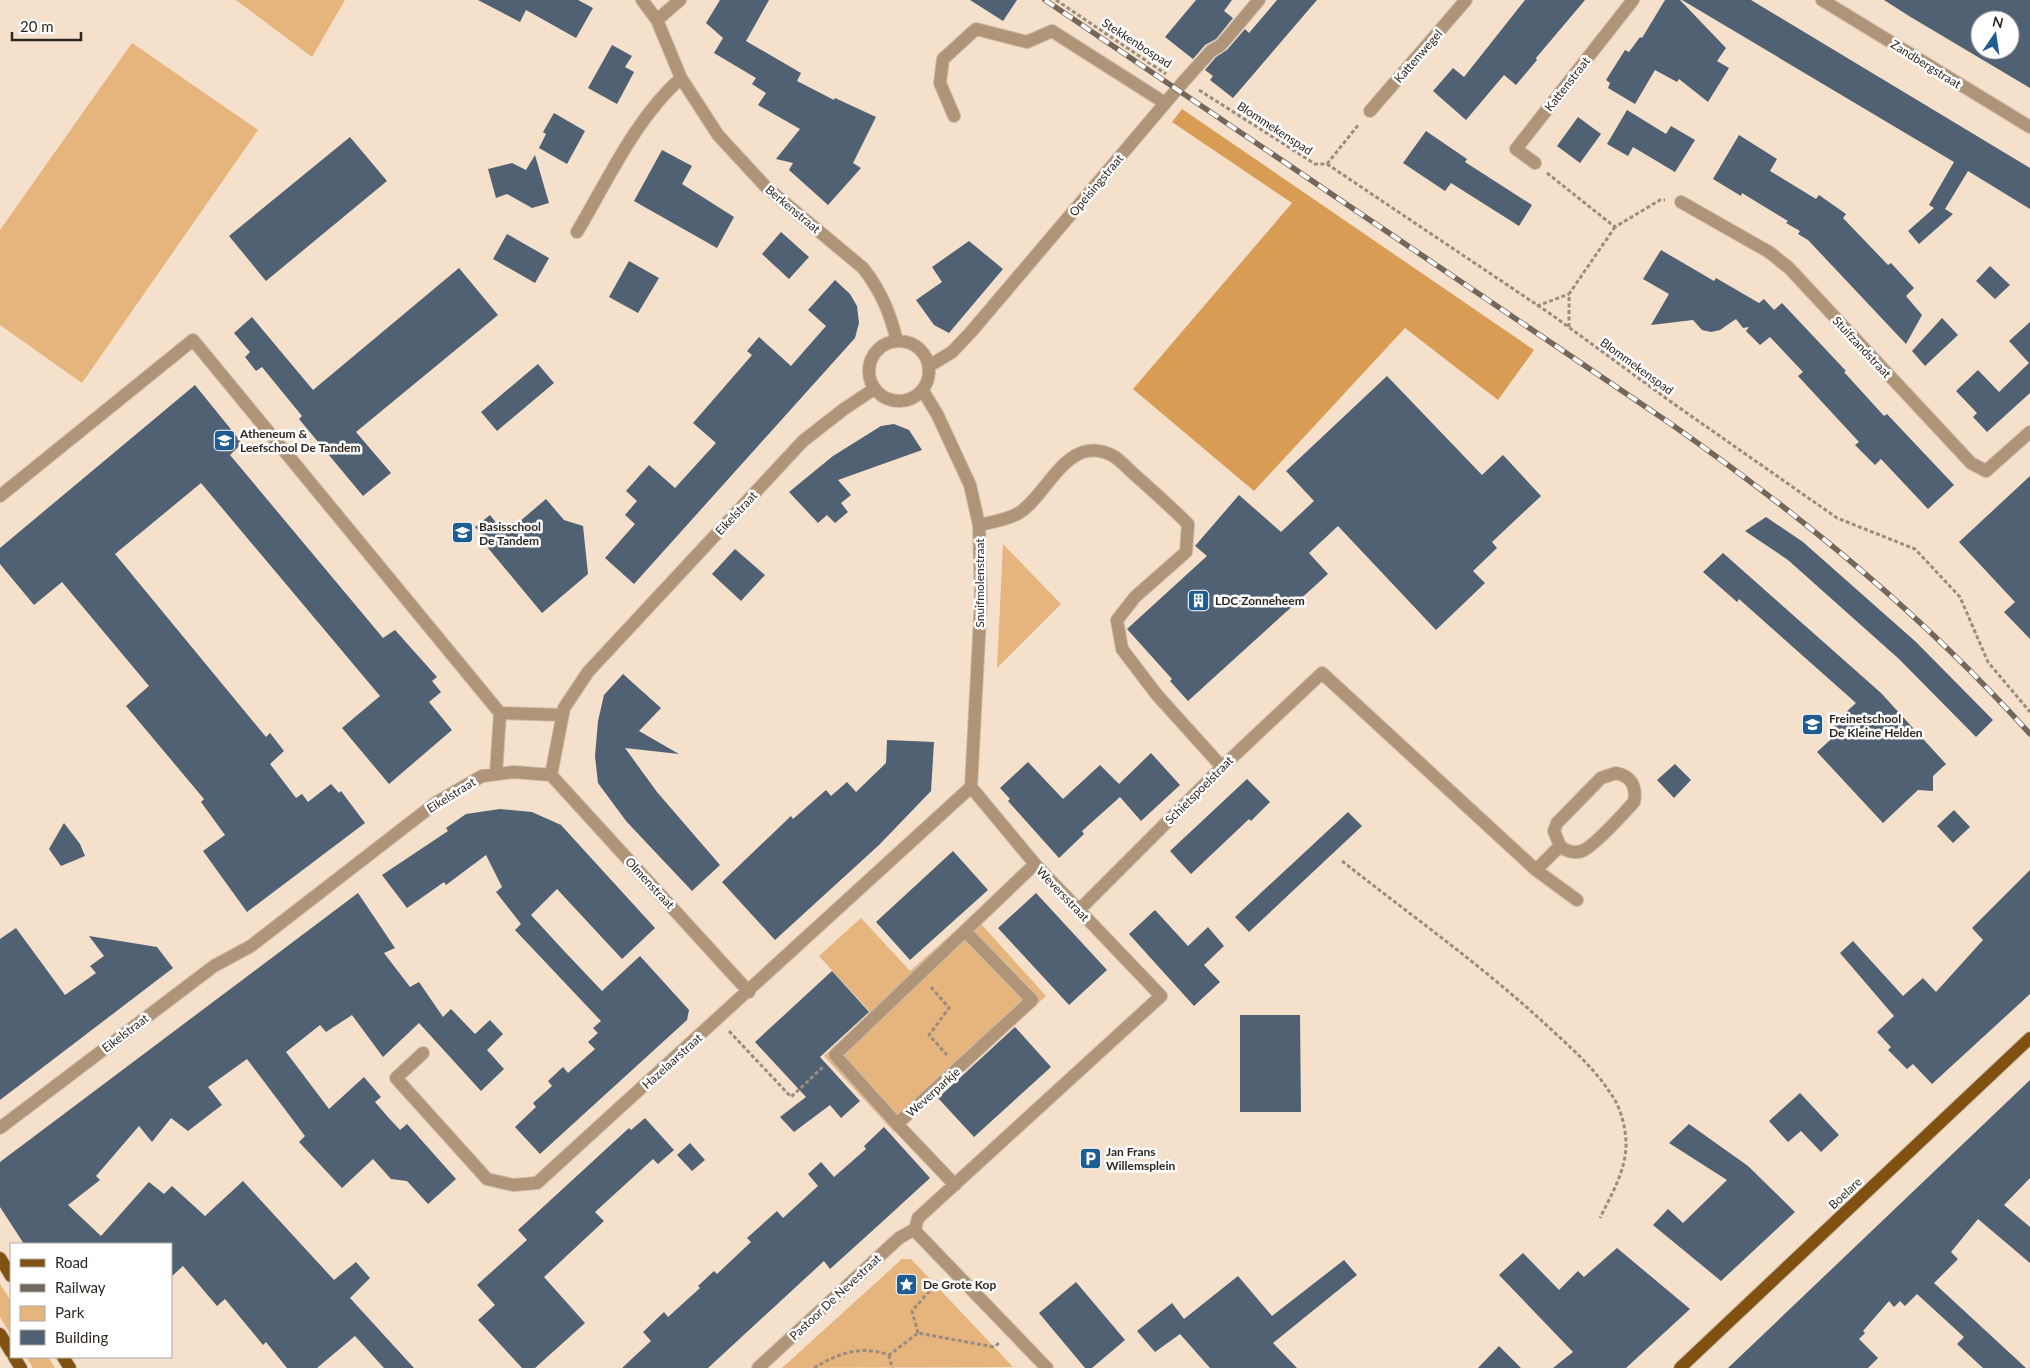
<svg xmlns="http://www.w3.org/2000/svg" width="2030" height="1368" font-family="Lato,sans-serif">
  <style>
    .green { fill: #e6b47d }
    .forest { fill: #d99c55 }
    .building { fill: #506173; fill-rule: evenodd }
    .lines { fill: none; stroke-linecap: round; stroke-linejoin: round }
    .minor-casing { stroke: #cdbba9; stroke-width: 14 }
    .major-casing { stroke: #cdbba9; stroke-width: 14 }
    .path { stroke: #9b8d7e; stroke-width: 3; stroke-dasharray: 4 2.5; stroke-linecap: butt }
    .minor { stroke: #af9477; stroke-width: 12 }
    .major { stroke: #805110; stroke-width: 12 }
    .rail-casing { stroke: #73675b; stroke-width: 5.5 }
    .rail { stroke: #fff; stroke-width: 4; stroke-dasharray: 11; stroke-linecap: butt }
    .labels { text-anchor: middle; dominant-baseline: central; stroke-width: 5; stroke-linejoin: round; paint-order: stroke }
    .street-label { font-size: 12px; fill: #2f2820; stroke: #fff }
    .poi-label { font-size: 12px; font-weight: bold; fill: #2f2820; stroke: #fff; text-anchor: start }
  </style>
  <rect width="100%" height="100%" fill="#f4e0cb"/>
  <path class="green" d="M236 0H345L312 57Z
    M132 43 258 130 82 383 0 325V230Z
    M1003 544 1061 604 997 668Z
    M973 915 1046 996 894 1132 824 1056 871 1013 819 956 861 918 910 971Z
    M902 1259H911L1013 1367 782 1368Z
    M0 1284 11 1301V1335L0 1317Z
    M26 1357H48L55 1368H33Z"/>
  <path class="forest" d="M1182 109 1534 350 1498 400 1405 328 1254 491 1133 389 1292 203 1172 122Z"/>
  <path class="building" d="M478 0H578L593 8 576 38 526 10 520 22Z
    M720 0H769L746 41 801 73 797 81 834 100 835 98 876 117 853 163 861 168 828 205 789 170 793 163 776 159 800 129 758 105 766 93 752 84 756 78 714 53 723 38 706 23Z
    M970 0H1017L1003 21Z
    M1196 0H1232L1224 11 1233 18 1216 39 1205 45 1193 59 1165 37Z
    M1277 0H1317L1233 98 1210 80 1213 76 1205 70 1216 57 1227 50 1245 29 1249 33Z
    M1525 0H1585L1536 58 1537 60 1516 85 1504 75 1466 120 1433 91 1453 68 1464 77Z
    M1665 0H1680L1726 48 1717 61 1729 68 1708 102 1679 79 1677 82 1655 70 1635 104 1608 88 1610 83 1606 80 1625 50 1629 52 1640 37 1642 38Z
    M1682 0H1751L2030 168V209L1968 171 1945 209 1953 214 1919 244 1908 231 1934 208 1929 205 1954 162Z
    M1884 0H2030V88L1909 16ZM1980 20H2010V50H1980Z
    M612 45 632 56 625 67 634 72 617 104 588 88Z
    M1627 110 1666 134 1671 126 1695 140 1675 172 1633 147 1628 156 1607 144Z
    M554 113 585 131 567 164 539 148 546 134 543 132Z
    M1578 117 1601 134 1580 163 1557 146Z
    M1426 131 1467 159 1465 162 1532 205 1519 226 1451 183 1445 191 1403 163Z
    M1739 135 1777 159 1770 171 1816 199 1819 195 1846 214 1843 218 1888 265 1891 263 1914 288 1906 296 1922 315 1906 344 1808 240 1798 234 1800 231 1786 223 1788 221 1742 193 1741 196 1713 179Z
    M350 137 387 181 266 281 229 236Z
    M662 150 692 166 682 184 734 217 717 248 634 201Z
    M535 155 549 203 532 208 507 194 496 198 488 169 512 163 526 170Z
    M781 232 809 257 789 279 762 254Z
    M507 234 549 258 535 283 493 259Z
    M969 241 1003 269 949 333 934 325 916 300 942 282 932 267Z
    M1661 250 1714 281 1716 278 1759 303 1764 299 1774 310 1782 303 1846 371 1844 372 1884 416 1887 414 1954 485 1928 509 1881 459 1875 465 1855 445 1859 442 1798 376 1803 372 1770 337 1760 345 1746 331 1749 327 1743 328 1736 319 1720 330 1711 332 1702 330 1693 320 1651 325 1669 294 1643 279Z
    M629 261 659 278 638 313 609 297Z
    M1990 266 2010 285 1995 299 1976 281Z
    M459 268 498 315 356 432 391 473 363 496 299 419 302 416 262 367 256 371 245 357 250 352 234 333 252 317 313 390Z
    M835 280 850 294 857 306 859 323 855 338 634 584 605 558 635 524 625 515 637 501 626 491 649 465 675 488 716 443 693 423 752 355 747 351 759 337 791 366 826 326 808 310Z
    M1942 318 1958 335 1925 366 1912 351Z
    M2030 322V393L1987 432 1973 417 1977 413 1956 391 1978 370 1999 392 2029 363 2009 341Z
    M538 364 554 383 497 431 481 412Z
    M1387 376 1482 475 1503 455 1541 496 1492 542 1497 548 1473 571 1485 583 1436 630 1338 526 1309 553 1328 574 1188 701 1170 681 1172 679 1127 629 1207 556 1195 546 1239 495 1281 532 1314 501 1286 471Z
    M195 385 242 443 230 455 383 638 395 630 437 677 432 681 441 692 429 702 452 730 389 784 342 728 380 696 201 483 115 554 266 737 270 733 284 751 270 764 296 798 302 794 308 802 331 784 339 793 341 791 365 823 247 912 203 851 225 835 201 802 204 799 126 706 149 686 62 582 34 605 0 564V548Z
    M894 424 909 430 922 450 838 480 851 495 841 503 848 512 835 523 827 515 818 523 789 492 833 456 881 426Z
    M2030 476V639L2004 612 2015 602 1959 542Z
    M546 499 564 520 583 526 588 574 542 613 488 548 490 546 475 527 490 515 505 534Z
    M1766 517 1803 542 1916 642 1993 720 1976 737 1899 659 1788 560 1745 531Z
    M735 549 765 575 741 601 712 574Z
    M1723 553 1881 693 1946 764 1933 776V791L1918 790 1883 823 1817 752 1840 731 1833 724 1856 703 1739 599 1737 602 1703 572Z
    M623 674 661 708 639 731 679 754 625 748 657 792 720 865 692 891 626 821 598 783 595 756 598 721 604 695Z
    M887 740 934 742 931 791 879 845 775 940 722 882 791 816 793 819 826 790 831 796 847 782 856 792 886 763Z
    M1151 753 1180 785 1141 821 1120 797 1082 831 1084 834 1059 858 1008 801 1010 799 1000 788 1028 762 1063 799 1100 765 1119 784Z
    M1675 764 1691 780 1674 798 1657 780Z
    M1247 779 1270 802 1251 821 1249 819 1191 874 1170 851Z
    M500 809 532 812 561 825 655 928 622 959 557 889 531 915 565 952 602 991 640 956 689 1010 687 1020 540 1154 515 1127 536 1107 533 1103 552 1086 548 1081 563 1067 568 1073 595 1049 588 1042 598 1033 593 1028 601 1021 515 930 521 924 496 892 502 887 486 855 446 885 444 882 407 908 382 875 448 831 446 828 466 814Z
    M1954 810 1970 827 1953 843 1937 826Z
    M1348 812 1362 826 1249 932 1235 917Z
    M64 823 80 844 85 856 61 866 49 849Z
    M953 851 988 890 910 960 876 922Z
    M2030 870V994L1932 1084 1913 1064 1907 1069 1888 1050 1891 1047 1877 1032 1894 1016 1840 953 1853 941 1903 996 1923 978 1936 992 1983 940 1972 928Z
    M358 893 395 948 384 953 410 987 419 982 443 1017 451 1009 475 1034 490 1020 503 1034 487 1050 504 1069 481 1091 419 1023 383 1057 352 1015 326 1032 320 1025 286 1052 329 1109 364 1077 381 1097 375 1102 387 1116 400 1130 407 1124 456 1179 428 1204 407 1181 391 1179 373 1159 342 1188 299 1142 305 1136 247 1059 208 1087 222 1105 188 1131 171 1118 152 1142 139 1126 96 1176 100 1180 68 1205 101 1236 149 1182 164 1194 172 1186 205 1216 243 1181 334 1280 356 1262 370 1278 350 1298 414 1368H384L355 1336 317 1368H287L266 1342 263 1345 225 1299 217 1306 183 1266 171 1277V1244H24L0 1207V1162Z
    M1036 893 1107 970 1069 1005 998 928Z
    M1155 910 1188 946 1208 927 1224 946 1204 965 1220 982 1194 1006 1129 934Z
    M16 928 65 995 96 973 90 966 104 956 89 936 157 947 173 968 0 1100V939Z
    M832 971 869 1012 820 1057 860 1101 841 1118 830 1105 794 1132 780 1117 806 1097 755 1042Z
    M1240 1015H1300L1301 1112H1240Z
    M1015 1027 1051 1067 974 1137 938 1098Z
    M2030 1080V1178L2004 1205 2030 1227V1263L1978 1219 1951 1252 1958 1259 1934 1283 2026 1368H1983L1957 1344 1964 1337 1917 1294 1905 1306 1900 1301 1894 1307 1889 1301 1863 1331 1865 1333 1859 1339 1878 1358 1868 1368H1728Z
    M1800 1093 1839 1135 1821 1152 1801 1131 1788 1142 1769 1121Z
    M645 1118 674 1150 658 1164 653 1159 595 1212 604 1221 544 1277 585 1323 535 1368H522L478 1320 495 1305 477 1285 527 1240 518 1230 629 1128 631 1130Z
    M1689 1124 1748 1166 1795 1212 1721 1281 1653 1225 1668 1209 1683 1223 1727 1180 1669 1143Z
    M884 1127 930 1178 882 1222 830 1269 824 1261 708 1368H622L651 1341 643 1332 664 1312 668 1317 700 1288 698 1286 714 1271 717 1274 751 1242 747 1238 777 1211 783 1218 818 1186 808 1174 821 1162 834 1177 866 1149 864 1146Z
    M690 1143 705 1160 692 1171 677 1155Z
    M1617 1248 1690 1309 1626 1368H1553L1573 1352 1499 1275 1523 1253 1559 1290 1578 1271 1584 1277Z
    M1344 1260 1357 1275 1273 1343 1297 1368H1210L1180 1334 1155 1352 1137 1331 1172 1303 1184 1319 1238 1276 1272 1316Z
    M1076 1282 1125 1340 1092 1368H1085L1039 1313Z
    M1499 1346 1521 1368H1478Z"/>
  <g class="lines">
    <defs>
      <path id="minor" d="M642 0 657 20
        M680 0 657 20 681 78
        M1822 0 2030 127
        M1370 111 1466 0
        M954 116 940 83 943 59 976 29 1027 42 1052 31 1165 103
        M1535 163 1516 149 1633 0
        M1681 202 1769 252 1789 268 1971 463 1986 471 2030 432
        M577 232C608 180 635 119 681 78L718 135 766 187 863 268C881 291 890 313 897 341
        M869 371a30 30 0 1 1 60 0a30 30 0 1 1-60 0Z
        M929 366 952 352 971 332 1184 81 1211 51 1221 45 1259 0
        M923 391 937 414 970 485 979 525 981 599 971 787
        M0 496 193 340 500 713 496 774
        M979 525C992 522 1007 520 1019 513 1049 494 1068 430 1115 457 1122 462 1128 469 1135 475 1153 491 1171 507 1188 524L1186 552 1135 597 1117 620 1122 649 1157 695 1222 767
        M500 713 562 715
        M551 775 564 708 588 672 803 441 844 409 874 389
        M551 775 749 992
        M1536 870 1560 846 1554 831 1557 823 1601 778 1616 773C1631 776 1637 786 1634 802 1625 812 1593 847 1582 851 1573 854 1566 851 1560 846
        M1079 910 1222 767 1322 673 1536 870 1577 900
        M966 932 1032 1000 897 1124 835 1055 1035 864
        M423 1053 396 1078 487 1179 513 1185 537 1183 971 787
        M897 1124 955 1185
        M0 1128 214 966 251 946 437 802 482 776 514 772 551 775
        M915 1229 918 1218 1161 996 1035 864 971 787
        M915 1229 918 1234 1047 1368
        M758 1368 899 1238 915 1229"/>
      <path id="major" d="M0 1258 11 1276
        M0 1334 11 1352
        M14 1357 21 1368
        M63 1357 70 1368
        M1680 1368 2030 1038"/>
    </defs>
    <use href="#minor" class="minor-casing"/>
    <use href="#major" class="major-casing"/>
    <path class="path" d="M1056 0 1166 74
      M1199 90 1315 164H1327L1552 315 1674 404 1837 518 1915 549 1960 597 1988 662 2030 712
      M1327 164 1359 124
      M1547 173 1615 227 1660 200H1665
      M1537 306 1569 294
      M1569 327V294L1615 227
      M1342 861C1409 914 1480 964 1543 1022 1568 1045 1595 1068 1613 1097 1621 1109 1626 1129 1626 1144 1626 1171 1611 1195 1600 1218
      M931 987 949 1008 929 1035 947 1055
      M729 1031 791 1097 824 1066
      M918 1333 912 1311 939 1280
      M889 1355 892 1368
      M814 1368C838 1353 862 1345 889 1355L918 1333 994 1347 999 1343"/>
    <use href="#minor" class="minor"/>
    <use href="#major" class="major"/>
    <defs>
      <path id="rail" d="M1045 0 1671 424C1803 517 1922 614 2030 734"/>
    </defs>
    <use href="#rail" class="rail-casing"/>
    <use href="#rail" class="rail"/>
  </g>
  <defs>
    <symbol id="school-square" viewBox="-11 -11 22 22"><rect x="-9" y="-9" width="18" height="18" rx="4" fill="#1f5c92" stroke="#fff"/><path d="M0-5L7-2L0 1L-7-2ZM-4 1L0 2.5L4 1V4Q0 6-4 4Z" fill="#fff"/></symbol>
    <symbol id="building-square" viewBox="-11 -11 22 22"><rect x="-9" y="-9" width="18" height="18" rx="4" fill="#1f5c92" stroke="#fff"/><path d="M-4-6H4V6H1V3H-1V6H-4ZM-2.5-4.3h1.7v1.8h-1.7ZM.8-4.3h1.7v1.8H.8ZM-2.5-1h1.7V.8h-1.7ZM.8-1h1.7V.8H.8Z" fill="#fff"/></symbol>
    <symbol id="parking-square" viewBox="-11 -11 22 22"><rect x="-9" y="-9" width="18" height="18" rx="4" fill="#1f5c92" stroke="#fff"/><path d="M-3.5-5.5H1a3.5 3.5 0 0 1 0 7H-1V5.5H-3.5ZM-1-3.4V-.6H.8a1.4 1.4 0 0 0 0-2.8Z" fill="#fff"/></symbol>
    <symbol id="sight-square" viewBox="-11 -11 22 22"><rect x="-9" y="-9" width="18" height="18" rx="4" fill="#1f5c92" stroke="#fff"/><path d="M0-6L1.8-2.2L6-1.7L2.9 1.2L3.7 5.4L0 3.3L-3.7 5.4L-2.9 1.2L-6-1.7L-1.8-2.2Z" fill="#fff"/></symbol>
  </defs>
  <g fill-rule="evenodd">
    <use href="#school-square" x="212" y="428" width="25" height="25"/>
    <use href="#school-square" x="450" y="520" width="25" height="25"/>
    <use href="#building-square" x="1186" y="588" width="25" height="25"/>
    <use href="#school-square" x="1800" y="712" width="25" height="25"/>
    <use href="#parking-square" x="1078" y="1146" width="25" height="25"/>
    <use href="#sight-square" x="894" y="1272" width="25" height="25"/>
  </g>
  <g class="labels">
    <g class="street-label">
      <text transform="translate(1137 43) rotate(33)">Stekkenbospad</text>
      <text transform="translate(1418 56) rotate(-49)">Kattenwegel</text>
      <text transform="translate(1926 64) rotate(32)">Zandbergstraat</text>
      <text transform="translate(1567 84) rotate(-52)">Kattenstraat</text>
      <text transform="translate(1275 128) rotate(33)">Blommekenspad</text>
      <text transform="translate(1096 185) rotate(-50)">Opeisingstraat</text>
      <text transform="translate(793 209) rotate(40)">Berkenstraat</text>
      <text transform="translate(1862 347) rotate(47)">Stuifzandstraat</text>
      <text transform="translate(1637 366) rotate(36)">Blommekenspad</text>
      <text transform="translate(736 513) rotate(-47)">Eikelstraat</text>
      <text transform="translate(979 583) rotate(-90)">Snuifmolenstraat</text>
      <text transform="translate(1199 790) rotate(-45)">Schietspoelstraat</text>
      <text transform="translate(451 795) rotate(-32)">Eikelstraat</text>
      <text transform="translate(650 883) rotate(47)">Olmenstraat</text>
      <text transform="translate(1063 894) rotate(46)">Weversstraat</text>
      <text transform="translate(125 1033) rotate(-37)">Eikelstraat</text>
      <text transform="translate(672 1061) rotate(-42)">Hazelaarstraat</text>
      <text transform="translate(933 1092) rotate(-42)">Weverparkje</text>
      <text transform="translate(1845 1193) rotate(-43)">Boelare</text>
      <text transform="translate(835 1297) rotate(-43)">Pastoor De Nevestraat</text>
    </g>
    <g class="poi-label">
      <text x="240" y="433">Atheneum &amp;<tspan x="240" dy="14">Leefschool De Tandem</tspan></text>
      <text x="479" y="526">Basisschool<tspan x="479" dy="14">De Tandem</tspan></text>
      <text x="1215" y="600">LDC Zonneheem</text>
      <text x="1829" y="718">Freinetschool<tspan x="1829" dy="14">De Kleine Helden</tspan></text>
      <text x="1106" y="1151">Jan Frans<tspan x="1106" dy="14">Willemsplein</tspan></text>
      <text x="923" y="1284">De Grote Kop</text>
    </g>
  </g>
  <rect x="10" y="1243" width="162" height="115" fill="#ffffff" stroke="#aca9a6"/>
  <rect x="20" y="1259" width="25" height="8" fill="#805110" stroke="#aca9a6"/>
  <text x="55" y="1268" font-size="15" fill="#2f2820">Road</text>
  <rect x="20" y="1284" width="25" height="8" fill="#73675b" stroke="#aca9a6"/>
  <text x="55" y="1293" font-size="15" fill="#2f2820">Railway</text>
  <rect x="20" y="1306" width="25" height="15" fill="#e6b47d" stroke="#aca9a6"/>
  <text x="55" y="1318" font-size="15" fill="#2f2820">Park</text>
  <rect x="20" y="1330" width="25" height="15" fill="#506173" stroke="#aca9a6"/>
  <text x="55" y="1343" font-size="15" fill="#2f2820">Building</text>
  <g transform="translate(1995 35) rotate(13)"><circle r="24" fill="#ffffff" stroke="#aca9a6"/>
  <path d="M0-4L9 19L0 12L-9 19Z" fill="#1f5c92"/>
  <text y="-8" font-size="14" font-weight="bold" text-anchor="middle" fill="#2f2820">N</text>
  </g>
  <path d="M12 32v8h69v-8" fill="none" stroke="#2f2820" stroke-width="2.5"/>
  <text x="20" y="32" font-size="15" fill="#2f2820" stroke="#ffffff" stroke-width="4" paint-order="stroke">20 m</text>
</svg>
